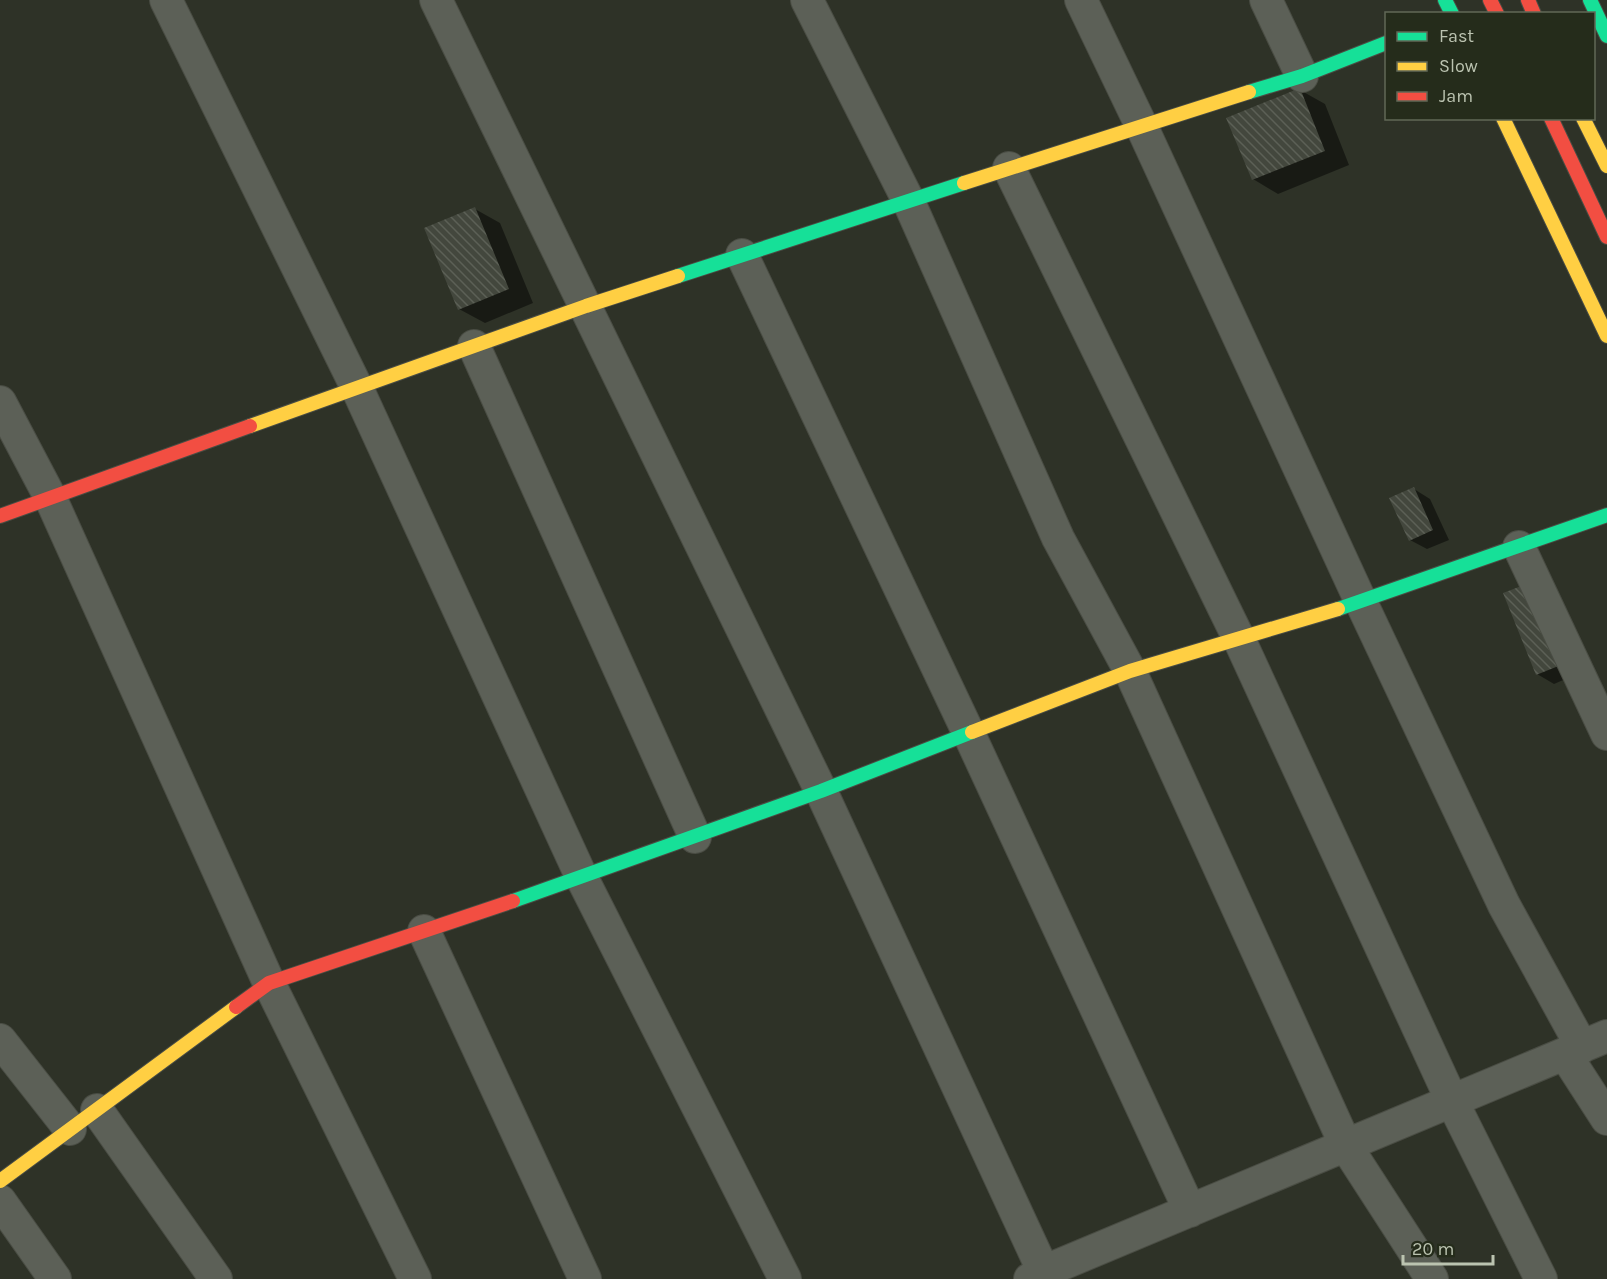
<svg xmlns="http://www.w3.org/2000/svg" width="1607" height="1279" font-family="Karla,sans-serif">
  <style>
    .shadow { fill: #0007 }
    .building { fill: url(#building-back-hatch) }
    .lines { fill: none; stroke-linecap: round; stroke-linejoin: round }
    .street-casing { stroke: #4a4d44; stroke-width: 34 }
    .fast-casing { stroke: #4a4d44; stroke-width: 16 }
    .slow-casing { stroke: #4a4d44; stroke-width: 16 }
    .jam-casing { stroke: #4a4d44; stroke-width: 16 }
    .street { stroke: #5c6057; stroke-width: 32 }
    .fast { stroke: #16e098; stroke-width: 14 }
    .slow { stroke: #ffcf43; stroke-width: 14 }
    .jam { stroke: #f24e42; stroke-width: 14 }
  </style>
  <defs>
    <pattern id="building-back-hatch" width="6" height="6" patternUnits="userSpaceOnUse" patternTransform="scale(1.5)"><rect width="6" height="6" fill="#43473d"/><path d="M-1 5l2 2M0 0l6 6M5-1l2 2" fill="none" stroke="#5c6056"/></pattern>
  </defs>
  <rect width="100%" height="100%" fill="#2e3227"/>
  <path class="shadow" d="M1300 90 1325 104 1349 165 1278 194 1253 179Z
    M475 209 500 223 533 303 485 323 459 309Z
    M1414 489 1430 499 1449 540 1427 549 1410 540Z
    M1505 594 1577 674 1554 684 1537 674Z"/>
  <path class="building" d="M1300 88 1325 151 1252 180 1226 118Z
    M475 207 509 289 458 310 424 228Z
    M1414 487 1433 530 1409 541 1389 498Z
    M1529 583 1561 665 1536 675 1503 593Z"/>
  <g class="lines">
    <defs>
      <path id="street" d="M166 0 357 388 582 878 785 1279
        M436 0 821 791 1047 1279
        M807 0 908 200 1058 538 1130 671 1346 1146 1432 1279
        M1081 0 1141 125 1361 602 1504 905 1582 1047
        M1266 0 1302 76
        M1009 168 1239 639 1452 1101 1541 1279
        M742 255 969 734 1190 1211
        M474 346 695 837
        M0 402 50 497 269 983 415 1279
        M1519 547 1607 734
        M424 931 585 1279
        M0 1040 70 1129
        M1565 1054 1607 1119
        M97 1110 216 1279
        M0 1201 55 1279
        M1030 1279 1043 1272 1607 1036"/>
      <path id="fast" d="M1445 0 1452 14
        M1590 0 1607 36
        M1249 92 1302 76 1386 43
        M678 276 964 183
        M1338 609 1607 515
        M513 901 821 791 972 732"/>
      <path id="slow" d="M1503 118 1607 336
        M1583 118 1607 166
        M964 183 1249 92
        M250 426 586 306 678 276
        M972 732 1130 671 1338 609
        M0 1181 236 1007"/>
      <path id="jam" d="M1490 0 1497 14
        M1528 0 1534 14
        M1551 118 1607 237
        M0 516 250 426
        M236 1007 269 983 513 901"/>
    </defs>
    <use href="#street" class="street-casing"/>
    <use href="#fast" class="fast-casing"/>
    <use href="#slow" class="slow-casing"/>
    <use href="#jam" class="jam-casing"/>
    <use href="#street" class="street"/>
    <use href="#fast" class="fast"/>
    <use href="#slow" class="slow"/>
    <use href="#jam" class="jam"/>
  </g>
  <rect x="1385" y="12" width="210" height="108" fill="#252c1b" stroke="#616857" stroke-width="1.5"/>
  <rect x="1397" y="32" width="30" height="9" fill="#16e098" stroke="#616857" stroke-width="1.5"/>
  <text x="1439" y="42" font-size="18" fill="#bbc3b0">Fast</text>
  <rect x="1397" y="62" width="30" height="9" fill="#ffcf43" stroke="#616857" stroke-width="1.5"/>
  <text x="1439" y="72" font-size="18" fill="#bbc3b0">Slow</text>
  <rect x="1397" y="92" width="30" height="9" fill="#f24e42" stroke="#616857" stroke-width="1.5"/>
  <text x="1439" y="102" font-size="18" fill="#bbc3b0">Jam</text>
  <path d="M1403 1255v9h90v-9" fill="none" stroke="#bbc3b0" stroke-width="3"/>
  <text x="1412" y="1255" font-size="18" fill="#bbc3b0" stroke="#252c1b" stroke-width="4.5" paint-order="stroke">20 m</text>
</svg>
